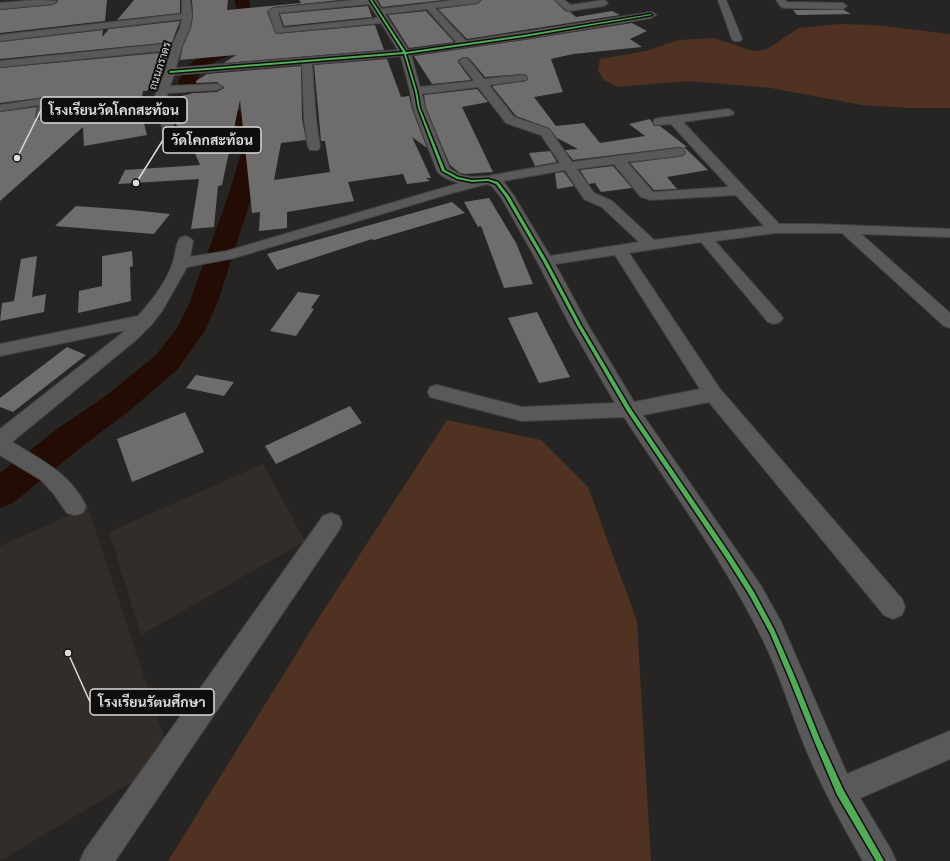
<svg xmlns="http://www.w3.org/2000/svg" width="950" height="861" font-family="Raleway,Sarabun,sans-serif">
  <style>
    .built { fill: #332d2a }
    .green { fill: #4f3222 }
    .lines { fill: none; stroke-linecap: round; stroke-linejoin: round }
    .river { fill: #220c03; fill-rule: evenodd }
    .building { fill: #6e6c6c }
    .minor-casing { stroke: #444342; stroke-width: 2 }
    .minor { fill: #5a5959; fill-rule: evenodd }
    .cycleway-casing { stroke: #0f0e0d; stroke-width: 3 }
    .cycleway { fill: #51ab58; fill-rule: evenodd }
    .labels { text-anchor: middle; dominant-baseline: central; stroke-width: 4; stroke-linejoin: round; paint-order: stroke }
    .far-street-label { font-size: 11px; fill: #dddbda; stroke: #0f0e0d }
    .leader { fill: none; stroke: #dddbda; stroke-width: 1.5 }
    .callout-dot { fill: #dddbda; stroke: #0f0e0d; stroke-width: 1.5 }
    .callout { fill: #0f0e0d; stroke: #dddbda; stroke-width: 1.5 }
    .callout-label { font-size: 14px; text-anchor: middle; font-weight: bold; fill: #dddbda }
  </style>
  <rect width="100%" height="100%" fill="#262524"/>
  <path class="built" d="M263 464 305 541 141 635 109 532Z
    M88 507 171 759 0 861V546Z"/>
  <path class="green" d="M839 24 874 25 950 34V108H908L862 105 771 88 689 81 617 87 604 80 598 71 600 59 646 51 678 40 714 38 753 51 767 49 799 28Z
    M447 420 541 440 588 487 637 621 651 861H168L316 622Z"/>
  <g class="lines">
    <path class="river" d="M235 0H249C249 14 265 20 265 34 247 60 207 52 196 82L200 87 257 121 264 139 251 199 217 304 204 332 178 369 129 411 84 445 13 503 0 508V473L60 427 107 395 156 355 177 328 189 304 227 199 243 147 244 139 241 128 188 95 178 83C193 45 224 56 249 33 250 19 234 14 235 0Z"/>
  </g>
  <path class="building" d="M58 0H107L105 21 0 33V10L53 5 58 2Z
    M134 0H180V13L117 20Z
    M192 0H228L227 10 301 3 299 0H340L273 7 267 12 276 34 375 25 384 50 224 63 236 55 180 60 183 46 191 28 193 16Z
    M378 0H443L382 7Z
    M482 0H554L565 11 570 12 576 17 612 11 620 15 467 39 438 9 477 4Z
    M368 6 372 17 284 26 280 14Z
    M793 10H844L851 14 797 15Z
    M426 11 454 42 409 48 388 15Z
    M180 21 172 42 0 59V42L103 30 102 37 109 29Z
    M632 23 647 31 630 39 642 47 573 54 551 59 563 92 534 97 556 126 584 123 600 143 645 136 629 124 650 119 654 126H660L687 147H684L708 170 667 177 677 189 654 190 630 163 683 156 686 153 683 148 679 147 573 160 565 150 578 149 557 138 549 128 516 116 492 86 526 81 528 79 526 75 522 74 485 77 469 58 464 57 458 60V62L471 80 432 84 414 56 524 40Z
    M169 52 166 61 162 62 147 91H143L142 98 51 110 53 100 46 97 0 103V68Z
    M387 59 401 97 409 96 412 109 427 148 412 137 431 178H426L430 181 407 184 403 174 348 182 354 201 287 212V228L259 231 260 212 252 213 240 100 222 185 218 186 214 227 191 229 199 179 118 184 125 170 200 165 187 134 180 135 174 118 178 117 170 99 193 93 217 92 224 88 217 82 196 83V81L207 74 301 66 302 119 306 140 281 143 274 180 330 172 325 141H321L314 65Z
    M477 89 488 102 462 107 493 172 466 174 460 173 450 165 426 108 424 95Z
    M37 107 35 117 42 121 140 108 147 135 84 146 83 127 0 201V112Z
    M550 151 557 162 535 166 529 153Z
    M613 166 632 188 601 192 595 183 589 184 580 170Z
    M564 172 574 186 557 189 555 173Z
    M489 198 516 243 533 284 504 288 481 226 478 227 464 202Z
    M452 202 465 213 374 240 372 239 277 270 267 254Z
    M76 206 132 210 170 214 154 234 55 226Z
    M132 251 133 266 130 267 131 301 78 313 79 291 102 286V256Z
    M37 256 32 297 46 294 44 312 0 321 2 303 14 301 21 259Z
    M298 292 320 295 311 308 314 309 296 336 270 331Z
    M537 312 570 377 539 383 508 318Z
    M67 347 86 355 13 412 0 407V398Z
    M196 375 234 382 224 396 186 388Z
    M350 406 362 423 276 464 265 446Z
    M185 412 204 452 132 482 117 439Z"/>
  <g class="lines">
    <defs>
      <path id="minor" d="M36 0 57 1 53 4 0 9V3Z
        M182 0H190L192 16 190 28 182 46 176 68 398 50 381 23 276 33 268 11 273 8 356 0H376L381 9 455 0H481L477 3 435 8 466 41 651 12 654 13 656 15 651 18 524 39 411 55 420 87 474 81 459 61 464 58 468 59 484 79 522 75 526 76 527 78 526 80 489 85 514 117 549 129 572 162 679 148 683 149 685 152 683 155 679 156 627 162 653 192 729 187 671 124 655 125 653 122 655 119 659 118 728 109 732 111 734 113 732 115 683 122 779 224H814L950 229V237L861 234 950 313V328L944 326 842 233H775L715 241 780 314 783 318 780 322 774 324 768 322 701 242 629 253 720 389 902 599 905 607 902 615 893 619 884 615 709 402 643 415 761 586 781 622 847 774 950 731V759L860 798 891 850 896 861H863C840 821 820 784 803 742 789 707 779 671 762 638 724 561 671 489 624 417L522 421 430 397 428 392 430 387 437 385 522 407 615 403 570 325 537 261 501 197 492 186 487 184 452 193 234 258 187 267 162 311 152 324 136 340 12 442C41 460 70 473 86 506L83 513 75 515 67 513 53 493 41 480 0 455V429L126 330 0 356V344L138 316C151 302 167 281 173 262 176 254 175 245 180 238L185 236 190 238 193 241 190 257 227 251 460 183C452 181 442 178 437 171L413 108 410 91 401 56 312 64 316 119 320 147 318 150H310L308 147 304 119 302 64 174 75 170 86 217 84 223 87 217 90 168 93 165 101 172 118 176 137 174 140H166L164 137 160 118 155 105 42 120 38 118 36 116 39 105 0 111V105L46 98 50 99 52 101 49 112 154 98 165 72 171 50 0 67V61L173 43 180 28 182 19 0 41V35L182 14ZM369 4 378 18 283 28 278 13ZM427 9 457 43 408 50 385 14ZM478 87 506 123 541 135 560 163 488 176 472 177 461 175 450 169 425 108 422 94ZM614 164 641 197 651 200 736 195 764 226 654 240 612 201 594 193 577 169ZM565 170 584 199 602 207 639 242 550 256 514 196 503 181ZM615 255 700 389 634 402 588 325 555 264Z
        M555 0H564L571 5 604 0 608 3 604 6 569 11 566 10Z
        M718 0H726L742 39 740 41H734L732 39Z
        M776 0H785L787 2 843 3 847 6 843 9 784 8 781 7Z
        M331 513 339 516 342 523 339 530 115 861H80L85 850 323 516Z"/>
    </defs>
    <use href="#minor" class="minor-casing"/>
    <use href="#minor" class="minor"/>
    <defs>
      <path id="cycleway" d="M370 0H372L406 52 524 35 651 14 652 15 524 37 406 54 417 91 420 108 445 170 458 177 472 180 488 179 498 182 509 196 547 261 581 325 631 409 730 554 754 592 774 629 795 677 820 739 843 789 884 861H876L837 795 815 743 789 678 770 633 750 596 726 558 627 411 577 325 543 261 505 196 496 184 488 181 472 182 457 179 442 171 418 108 415 91 404 54 170 73 169 72 170 71 403 52Z"/>
    </defs>
    <use href="#cycleway" class="cycleway-casing"/>
    <use href="#cycleway" class="cycleway"/>
  </g>
  <g class="labels">
    <g class="far-street-label">
      <text transform="translate(160 66) rotate(-72)">ถนนภราดร</text>
    </g>
  </g>
  <path class="leader" d="M17 158L41 110M136 183L163 140M68 653L90 702"/>
  <g class="callout-dot">
    <circle cx="17" cy="158" r="4"/>
    <circle cx="136" cy="183" r="4"/>
    <circle cx="68" cy="653" r="4"/>
  </g>
  <g class="callout">
    <rect x="41" y="97" width="146" height="26" rx="4"/>
    <rect x="163" y="127" width="98" height="26" rx="4"/>
    <rect x="90" y="689" width="124" height="26" rx="4"/>
  </g>
  <g class="callout-label">
    <text x="114" y="115">โรงเรียนวัดโคกสะท้อน</text>
    <text x="212" y="145">วัดโคกสะท้อน</text>
    <text x="152" y="707">โรงเรียนรัตนศึกษา</text>
  </g>
</svg>
